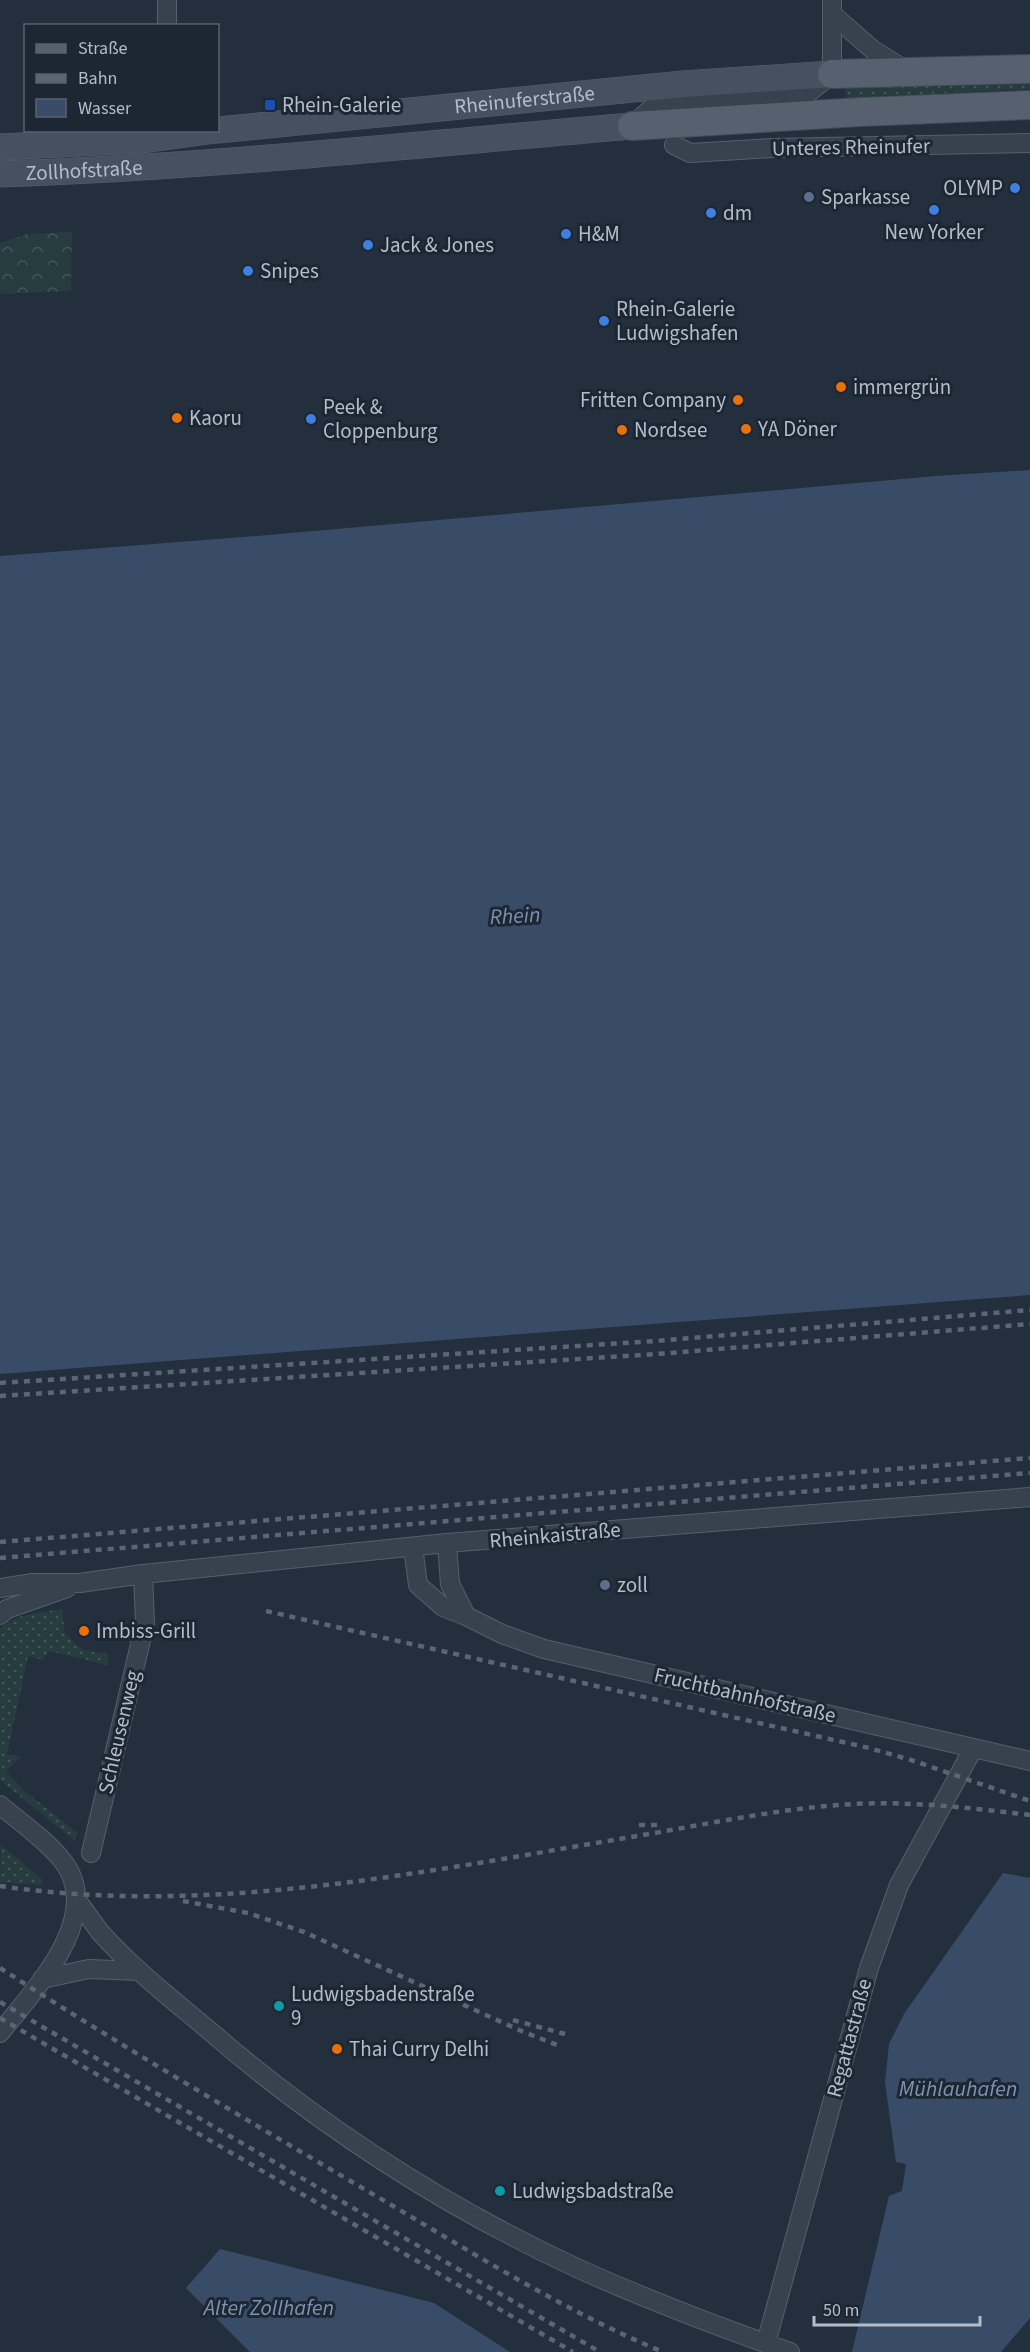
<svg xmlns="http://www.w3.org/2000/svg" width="1030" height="2352" font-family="'Source Sans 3',sans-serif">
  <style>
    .grass { fill: url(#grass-dots) }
    .park { fill: url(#park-crowns) }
    .water { fill: #394c67 }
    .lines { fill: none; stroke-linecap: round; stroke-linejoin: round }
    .street-casing { stroke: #565f6c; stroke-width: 20 }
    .secondary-casing { stroke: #565f6c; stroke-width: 27 }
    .primary-casing { stroke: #414a57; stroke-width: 30 }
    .street { stroke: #38414e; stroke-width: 18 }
    .secondary { stroke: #465061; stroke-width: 26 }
    .primary { stroke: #56606e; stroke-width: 28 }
    .rail { stroke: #5a6575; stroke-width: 4.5; stroke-dasharray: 6 6; stroke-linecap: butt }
    .transit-dot { fill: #1a4fb4; stroke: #1d2633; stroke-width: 2 }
    .shop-dot { fill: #3f7fe0; stroke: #1d2633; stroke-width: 2 }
    .service-dot { fill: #5c6f8a; stroke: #1d2633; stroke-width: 2 }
    .food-dot { fill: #e8710a; stroke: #1d2633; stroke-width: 2 }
    .culture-dot { fill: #0f9aa8; stroke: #1d2633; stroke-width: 2 }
    .labels { text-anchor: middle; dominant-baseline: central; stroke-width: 6; stroke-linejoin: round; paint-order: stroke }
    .street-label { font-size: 21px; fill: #b4bcc9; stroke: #1d2633 }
    .poi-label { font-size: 21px; fill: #b4bcc9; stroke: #1d2633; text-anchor: start }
    .water-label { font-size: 22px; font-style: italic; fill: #7c92b1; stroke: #1d2633 }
  </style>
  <defs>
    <pattern id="grass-dots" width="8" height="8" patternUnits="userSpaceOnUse" patternTransform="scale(1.5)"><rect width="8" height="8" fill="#263c3f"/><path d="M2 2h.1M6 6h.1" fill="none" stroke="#435659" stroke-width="1.8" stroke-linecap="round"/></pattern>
    <pattern id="park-crowns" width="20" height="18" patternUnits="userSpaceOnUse" patternTransform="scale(1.5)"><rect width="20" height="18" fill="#263c3f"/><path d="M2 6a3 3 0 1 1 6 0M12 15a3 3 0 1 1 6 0" fill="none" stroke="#435659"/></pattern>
  </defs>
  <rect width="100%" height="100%" fill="#242f3e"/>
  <path class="grass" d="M1030 79V89L846 98 845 85Z
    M62 1609 65 1634 83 1650 108 1654V1665L49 1651 43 1660 28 1656 7 1754 21 1757 6 1771 22 1789 78 1833 74 1840 0 1780V1628C14 1614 43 1612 62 1609Z
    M1 1845 42 1879 41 1885 0 1882Z"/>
  <path class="park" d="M72 232 71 291 0 294V243L27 234Z"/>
  <path class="water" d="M1030 470V1295L0 1374V556L257 536 936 476Z
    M1003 1873 1030 1878V2318L1001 2352H852L889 2196 902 2191 906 2164 896 2162 885 2082 889 2044 904 2014Z
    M220 2249 434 2303 510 2352H250L186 2288Z"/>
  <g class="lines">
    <defs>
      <path id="street" d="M167 0V26
        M832 14 873 50 907 71
        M632 126 654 106 807 94 832 74V0
        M674 145 690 153 772 148 1030 143
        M447 1543 450 1584 466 1616
        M413 1547 418 1585 443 1607 466 1616 502 1634 544 1649 1030 1761
        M0 1588 33 1583H80L143 1574 447 1543 1030 1497
        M0 1615 7 1609 67 1588
        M0 1805C20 1822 45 1839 62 1860 107 1916 33 1991 0 2033
        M91 1853 145 1623 143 1574
        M76 1899C84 1910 92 1921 100 1932 133 1969 173 2000 211 2032 321 2127 447 2208 579 2269 648 2300 719 2327 790 2352
        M42 1979 89 1969 139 1971
        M766 2343 869 1968 899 1885 973 1749"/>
      <g id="secondary">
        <path id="s1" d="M218 130 683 84 832 74"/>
        <path d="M0 147 141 140 214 130"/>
        <path id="s2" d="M0 174C211 167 422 144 632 126"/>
      </g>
      <path id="primary" d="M832 74 1030 69
        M632 126 860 112 1030 105"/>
    </defs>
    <use href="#street" class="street-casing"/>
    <use href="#secondary" class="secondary-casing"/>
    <use href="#primary" class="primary-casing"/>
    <use href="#street" class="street"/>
    <use href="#secondary" class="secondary"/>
    <use href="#primary" class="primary"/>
    <path class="rail" d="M0 1383 655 1341 1030 1310
      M0 1396 657 1354 1030 1324
      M0 1542 1030 1458
      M0 1558 1030 1473
      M266 1611 869 1748 911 1760 1030 1801
      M639 1825H663
      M0 1886C213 1917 427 1871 637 1836 709 1824 780 1808 853 1804 913 1801 971 1808 1030 1815
      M183 1901 248 1913 304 1932 519 2030 562 2047
      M0 1968C123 2047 250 2122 376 2196 470 2251 562 2310 663 2352
      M0 2002 600 2352
      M0 2018 573 2352
      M513 2020 565 2034"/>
  </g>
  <rect class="transit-dot" x="264" y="99" width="12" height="12" rx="3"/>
  <g class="shop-dot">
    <circle cx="1015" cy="188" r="6"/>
    <circle cx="934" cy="210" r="6"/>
    <circle cx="711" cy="213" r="6"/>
    <circle cx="566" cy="234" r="6"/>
    <circle cx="368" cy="245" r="6"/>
    <circle cx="248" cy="271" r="6"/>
    <circle cx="604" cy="321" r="6"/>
    <circle cx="311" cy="419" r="6"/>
  </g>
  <g class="service-dot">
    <circle cx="809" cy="197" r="6"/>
    <circle cx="605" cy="1585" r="6"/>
  </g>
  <g class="food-dot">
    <circle cx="841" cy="387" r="6"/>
    <circle cx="738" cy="400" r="6"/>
    <circle cx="177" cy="418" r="6"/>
    <circle cx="746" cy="429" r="6"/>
    <circle cx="622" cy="430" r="6"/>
    <circle cx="84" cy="1631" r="6"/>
    <circle cx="337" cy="2049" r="6"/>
  </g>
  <g class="culture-dot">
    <circle cx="279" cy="2006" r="6"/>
    <circle cx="500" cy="2191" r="6"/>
  </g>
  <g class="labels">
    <g class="street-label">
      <text stroke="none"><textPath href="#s1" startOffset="308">Rheinuferstraße</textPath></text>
      <text transform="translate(851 147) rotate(-1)">Unteres Rheinufer</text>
      <text stroke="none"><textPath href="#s2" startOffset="84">Zollhofstraße</textPath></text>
      <text transform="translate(555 1535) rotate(-5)">Rheinkaistraße</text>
      <text transform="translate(745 1695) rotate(13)">Fruchtbahnhofstraße</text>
      <text transform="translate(119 1732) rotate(-77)">Schleusenweg</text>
      <text transform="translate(849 2038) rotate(-75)">Regattastraße</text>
    </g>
    <g class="poi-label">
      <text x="282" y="105">Rhein-Galerie</text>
      <text x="1003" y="188" text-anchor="end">OLYMP</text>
      <text x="821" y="197">Sparkasse</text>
      <text x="723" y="213">dm</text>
      <text x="934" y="232" text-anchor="middle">New Yorker</text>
      <text x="578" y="234">H&amp;M</text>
      <text x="380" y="245">Jack &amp; Jones</text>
      <text x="260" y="271">Snipes</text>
      <text x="616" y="309">Rhein-Galerie<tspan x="616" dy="24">Ludwigshafen</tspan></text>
      <text x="853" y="387">immergrün</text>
      <text x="726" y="400" text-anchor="end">Fritten Company</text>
      <text x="323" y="407">Peek &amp;<tspan x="323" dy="24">Cloppenburg</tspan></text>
      <text x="189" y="418">Kaoru</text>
      <text x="758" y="429">YA Döner</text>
      <text x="634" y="430">Nordsee</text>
      <text x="617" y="1585">zoll</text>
      <text x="96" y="1631">Imbiss-Grill</text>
      <text x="291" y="1994">Ludwigsbadenstraße<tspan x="291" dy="24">9</tspan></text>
      <text x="349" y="2049">Thai Curry Delhi</text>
      <text x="512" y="2191">Ludwigsbadstraße</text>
    </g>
    <g class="water-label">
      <text transform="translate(515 916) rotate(-3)">Rhein</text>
      <text x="958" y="2089">Mühlauhafen</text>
      <text x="269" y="2308">Alter Zollhafen</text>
    </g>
  </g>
  <rect x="24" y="24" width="195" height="108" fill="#1d2633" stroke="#59626f" stroke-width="1.5"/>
  <rect x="36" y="44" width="30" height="9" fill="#56606e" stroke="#59626f" stroke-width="1.5"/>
  <text x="78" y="54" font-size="18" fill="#b4bcc9">Straße</text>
  <rect x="36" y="74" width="30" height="9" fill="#5a6575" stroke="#59626f" stroke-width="1.5"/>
  <text x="78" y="84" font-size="18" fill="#b4bcc9">Bahn</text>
  <rect x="36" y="99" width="30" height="18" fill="#394c67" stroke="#59626f" stroke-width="1.5"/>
  <text x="78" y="114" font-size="18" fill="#b4bcc9">Wasser</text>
  <path d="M814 2316v9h166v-9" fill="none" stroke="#b4bcc9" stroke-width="3"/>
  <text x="823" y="2316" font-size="18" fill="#b4bcc9" stroke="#1d2633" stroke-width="4.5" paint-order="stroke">50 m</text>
</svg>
